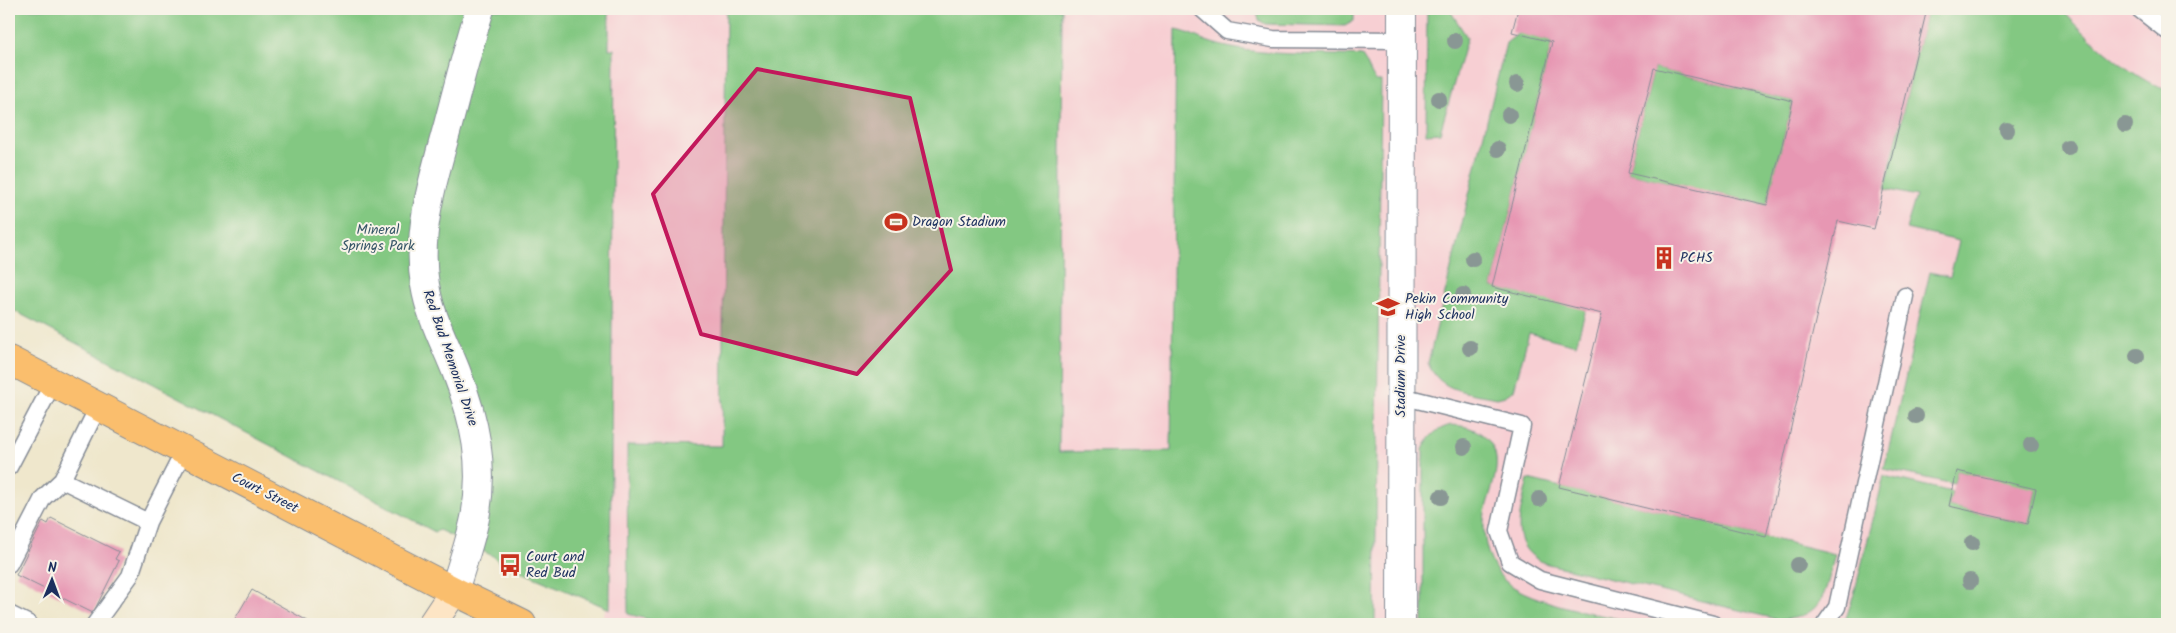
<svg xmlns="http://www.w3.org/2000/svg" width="2176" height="633" font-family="Kalam,sans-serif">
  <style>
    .built { fill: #f7cfd3 }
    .green { fill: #83c882; stroke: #4f7c70 }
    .building { fill: #e797b3; fill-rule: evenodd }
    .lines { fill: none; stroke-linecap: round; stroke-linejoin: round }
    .lane-casing { stroke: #858b95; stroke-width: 19 }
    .street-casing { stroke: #858b95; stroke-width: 30 }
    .secondary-casing { stroke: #858b95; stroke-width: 30 }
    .primary-casing { stroke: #858b95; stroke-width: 30 }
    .lane { stroke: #fff; stroke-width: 16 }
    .street { stroke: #fff; stroke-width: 28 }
    .secondary { stroke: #fde5c5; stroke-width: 28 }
    .primary { stroke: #fabe6d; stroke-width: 28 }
    .tree { fill: #899794 }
    .marked { fill: #c2185b; fill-opacity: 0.2; stroke: #c2185b; stroke-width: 4; stroke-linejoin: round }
    .labels { text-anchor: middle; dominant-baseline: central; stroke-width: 4; stroke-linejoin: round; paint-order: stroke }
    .poi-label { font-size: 14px; fill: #1b2f5e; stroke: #f7f3e8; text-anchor: start }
    .park-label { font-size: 14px; fill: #355567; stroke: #f7f3e8 }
    .street-label { font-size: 14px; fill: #1b2f5e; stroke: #f7f3e8 }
  </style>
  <rect width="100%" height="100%" fill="#f7f3e8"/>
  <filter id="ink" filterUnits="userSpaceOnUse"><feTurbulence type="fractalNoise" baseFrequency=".02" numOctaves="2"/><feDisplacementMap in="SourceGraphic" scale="10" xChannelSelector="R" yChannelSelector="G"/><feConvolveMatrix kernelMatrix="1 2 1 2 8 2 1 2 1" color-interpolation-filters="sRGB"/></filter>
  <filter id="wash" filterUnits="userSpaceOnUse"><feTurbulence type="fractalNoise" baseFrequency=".0096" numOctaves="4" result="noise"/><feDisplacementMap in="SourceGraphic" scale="20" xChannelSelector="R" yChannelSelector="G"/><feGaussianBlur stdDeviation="1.12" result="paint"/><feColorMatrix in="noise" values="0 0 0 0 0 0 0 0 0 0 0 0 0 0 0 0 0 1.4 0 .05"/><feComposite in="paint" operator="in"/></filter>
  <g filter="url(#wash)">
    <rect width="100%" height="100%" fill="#efe7cc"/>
    <path class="built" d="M609 9H2167V624H629L603 616 607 606Z"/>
    <path class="green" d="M9 9H609V49H614L610 609 500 563 493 556 439 530 435 532 9 308Z
      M726 9H1062L1059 452 1171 451 1176 30C1189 32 1199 39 1212 43 1257 57 1315 53 1362 56 1368 64 1370 74 1376 81H1381L1375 624H759L721 623 720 624H667L628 614 627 445 722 446Z
      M1256 9H1354V21L1345 26 1265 24 1259 20Z
      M1427 9H1449L1467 37 1440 133 1426 134Z
      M1927 9H2061C2086 36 2132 79 2167 90V624H1844L1854 594 1884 476 1952 492 1949 506 2028 524 2036 490 1957 471 1954 484 1884 469 1930 272 1950 277 1959 241 1906 229 1916 196 1885 189Z
      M1519 33 1552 42 1492 287 1586 309 1576 345 1529 333 1514 390 1505 396 1497 398C1469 392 1440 393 1428 363L1506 43Z
      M1654 68 1793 101 1767 205 1628 173Z
      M1451 425C1466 426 1477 428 1488 440 1508 463 1486 495 1484 520 1483 541 1489 565 1504 580 1530 604 1608 616 1644 624H1423V450C1428 436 1436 429 1451 425Z
      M1528 479 1835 554C1825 591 1826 617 1780 620L1544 563C1506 545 1521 512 1528 479Z"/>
    <g id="blocks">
      <path class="building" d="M1518 9H1927L1874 229 1838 221 1766 537 1559 487 1602 314 1492 287 1552 42 1512 32ZM1654 68 1793 101 1767 205 1628 173Z
        M1957 471 2036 489 2028 524 1949 506Z
        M51 518 119 552 115 559 119 561 93 613 16 575 43 521 48 524Z
        M252 590 313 624H232Z"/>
    </g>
  </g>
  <g filter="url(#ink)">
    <use href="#blocks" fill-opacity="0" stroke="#858b95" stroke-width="1"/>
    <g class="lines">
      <defs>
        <path id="lane" d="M1202 9 1227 31 1273 39 1402 40
          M2139 9 2167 31
          M1401 396 1522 426 1499 531 1510 562 1540 580 1713 624
          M98 407 62 480 148 522 184 451
          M9 467 53 383
          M9 564 43 498 62 480
          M9 614 29 624
          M95 624 130 576 148 522
          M1825 624 1837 607 1905 296"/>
        <path id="street" d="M454 591C461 567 470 543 475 518 485 465 475 420 456 371 445 343 430 316 425 285 416 233 434 176 448 125 458 86 468 47 480 9
          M1401 624 1402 9"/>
        <path id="secondary" d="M432 624 454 591"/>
        <path id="primary" d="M9 360 454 591 522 624"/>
      </defs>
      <use href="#lane" class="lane-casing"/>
      <use href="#street" class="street-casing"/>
      <use href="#secondary" class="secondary-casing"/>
      <use href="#primary" class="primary-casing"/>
      <use href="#lane" class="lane"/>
      <use href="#street" class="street"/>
      <use href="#secondary" class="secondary"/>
      <use href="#primary" class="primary"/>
    </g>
    <g class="tree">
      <circle cx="1455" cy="41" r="8"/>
      <circle cx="1517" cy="84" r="8"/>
      <circle cx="1439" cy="99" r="8"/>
      <circle cx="1509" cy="115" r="8"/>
      <circle cx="2125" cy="125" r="8"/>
      <circle cx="2007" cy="130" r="8"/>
      <circle cx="2068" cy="147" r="8"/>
      <circle cx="1498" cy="149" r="8"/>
      <circle cx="1473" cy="259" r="8"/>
      <circle cx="1463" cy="295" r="8"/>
      <circle cx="1470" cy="348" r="8"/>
      <circle cx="2137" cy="356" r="8"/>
      <circle cx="1916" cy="416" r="8"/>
      <circle cx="2031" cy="445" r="8"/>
      <circle cx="1464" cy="447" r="8"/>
      <circle cx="1441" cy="497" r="8"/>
      <circle cx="1539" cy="499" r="8"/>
      <circle cx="1972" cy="543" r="8"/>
      <circle cx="1798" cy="565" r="8"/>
      <circle cx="1970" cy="581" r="8"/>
    </g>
  </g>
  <path class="marked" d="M757 69 910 98 951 270 857 374 701 334 653 194Z"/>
  <defs>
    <symbol id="stadium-bare" viewBox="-9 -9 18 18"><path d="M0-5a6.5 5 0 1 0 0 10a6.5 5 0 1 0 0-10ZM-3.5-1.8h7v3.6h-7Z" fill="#c8321e" stroke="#f7f3e8" stroke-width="2.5" paint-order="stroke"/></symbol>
    <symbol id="building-bare" viewBox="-9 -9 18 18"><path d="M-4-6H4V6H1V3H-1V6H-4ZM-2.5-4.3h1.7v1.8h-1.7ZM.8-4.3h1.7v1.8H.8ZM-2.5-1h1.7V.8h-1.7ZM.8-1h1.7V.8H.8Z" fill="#c8321e" stroke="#f7f3e8" stroke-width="2.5" paint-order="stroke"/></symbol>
    <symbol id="school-bare" viewBox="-9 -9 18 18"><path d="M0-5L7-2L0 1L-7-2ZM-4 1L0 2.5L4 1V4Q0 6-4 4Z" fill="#c8321e" stroke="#f7f3e8" stroke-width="2.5" paint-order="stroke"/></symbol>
    <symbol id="bus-bare" viewBox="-9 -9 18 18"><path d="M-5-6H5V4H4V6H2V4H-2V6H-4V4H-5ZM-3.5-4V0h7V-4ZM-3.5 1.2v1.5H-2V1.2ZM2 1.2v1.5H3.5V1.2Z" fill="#c8321e" stroke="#f7f3e8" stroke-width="2.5" paint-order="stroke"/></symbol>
  </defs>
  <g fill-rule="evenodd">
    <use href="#stadium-bare" x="880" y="206" width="32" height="32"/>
    <use href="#building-bare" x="1648" y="242" width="32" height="32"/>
    <use href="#school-bare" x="1372" y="291" width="32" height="32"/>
    <use href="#bus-bare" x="494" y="549" width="32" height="32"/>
  </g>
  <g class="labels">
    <g class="poi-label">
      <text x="912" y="222">Dragon Stadium</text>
      <text x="1680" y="258">PCHS</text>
      <text x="1405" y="299">Pekin Community<tspan x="1405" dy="16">High School</tspan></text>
      <text x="526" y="557">Court and<tspan x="526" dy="16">Red Bud</tspan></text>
    </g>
    <g class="park-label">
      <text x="378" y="230">Mineral<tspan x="378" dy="16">Springs Park</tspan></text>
    </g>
    <g class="street-label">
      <text transform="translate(450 358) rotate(71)">Red Bud Memorial Drive</text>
      <text transform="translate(1401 376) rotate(-90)">Stadium Drive</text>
      <text transform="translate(265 493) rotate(27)">Court Street</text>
    </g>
  </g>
  <rect width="2176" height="633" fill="none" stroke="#f7f3e8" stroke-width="30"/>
  <g transform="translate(52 580) rotate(1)" stroke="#f7f3e8" stroke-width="4" paint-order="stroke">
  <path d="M0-4L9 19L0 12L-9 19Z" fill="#1b2f5e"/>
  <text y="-8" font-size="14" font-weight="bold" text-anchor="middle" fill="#1b2f5e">N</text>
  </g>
</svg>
